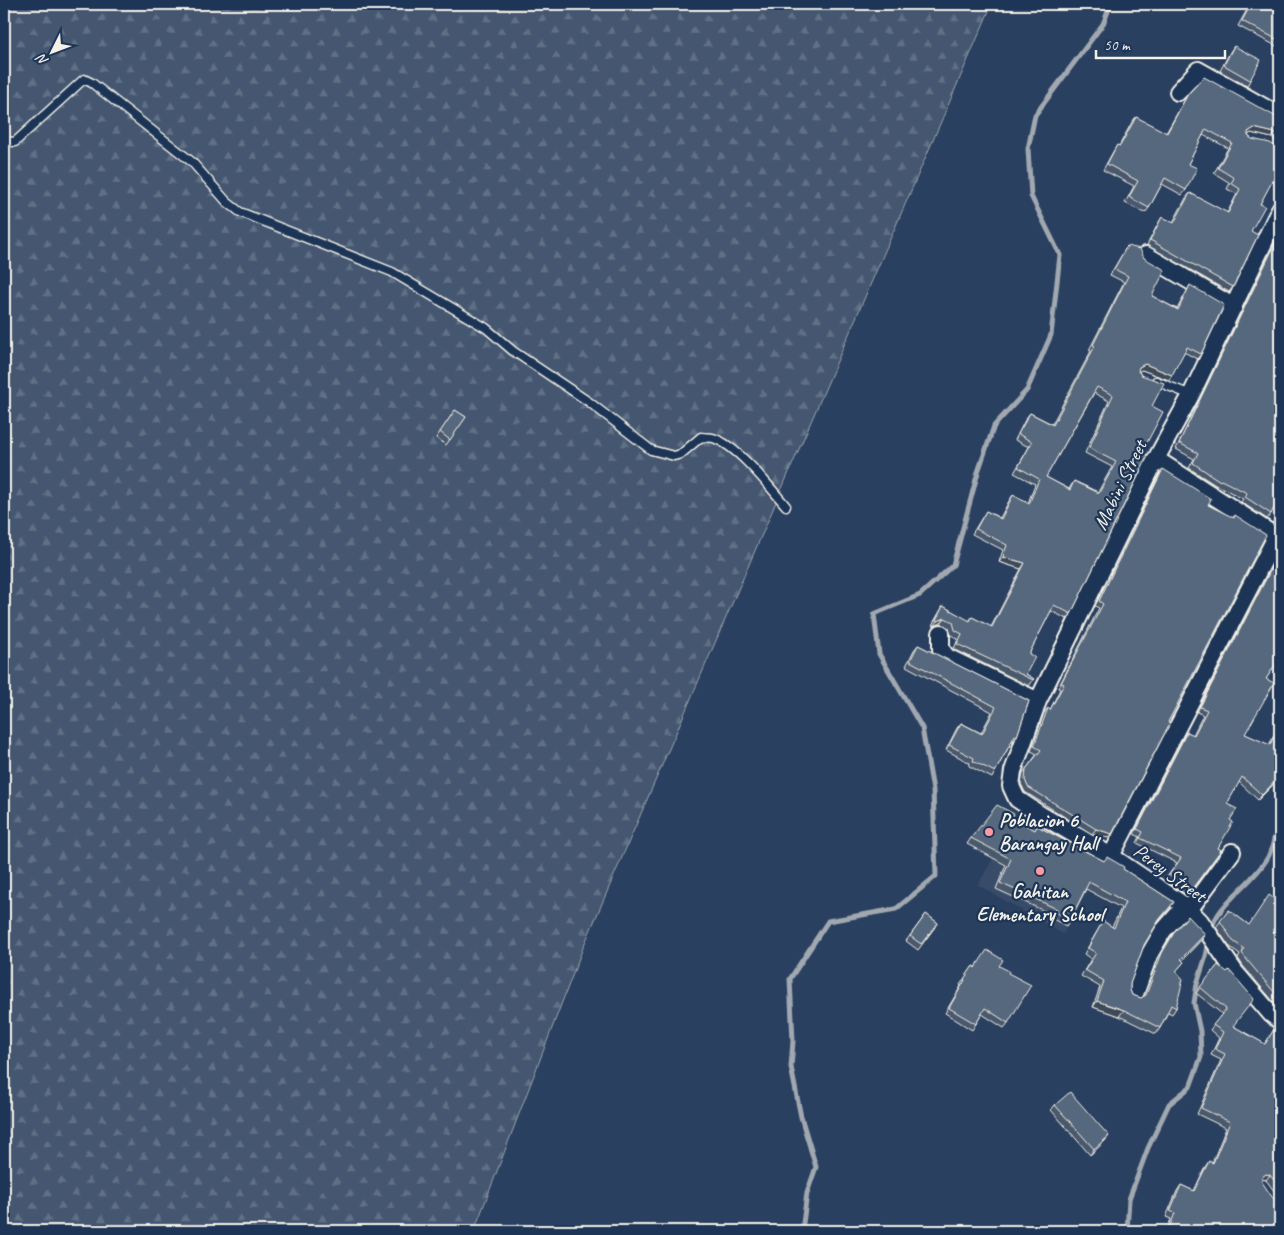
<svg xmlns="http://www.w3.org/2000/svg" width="1284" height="1235" font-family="Caveat,sans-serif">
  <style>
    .built { fill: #374c69 }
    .forest { fill: url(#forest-firs); stroke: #9ca4ac }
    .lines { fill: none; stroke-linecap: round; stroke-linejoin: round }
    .stream { stroke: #a1a8b0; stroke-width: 5 }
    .lane-casing { stroke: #f4f1e8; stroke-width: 11 }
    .street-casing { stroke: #f4f1e8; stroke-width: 20 }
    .lane { stroke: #1d3557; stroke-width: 8 }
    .street { stroke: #1d3557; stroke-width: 16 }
    .wall { fill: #4a596c; stroke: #f4f1e8; fill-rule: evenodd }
    .shaded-wall { fill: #3c4858; stroke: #f4f1e8 }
    .building { fill: #56677d; stroke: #f4f1e8; fill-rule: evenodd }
    .poi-dot { fill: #ff9aa2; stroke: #1d3557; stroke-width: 2 }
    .labels { text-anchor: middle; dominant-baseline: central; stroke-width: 4.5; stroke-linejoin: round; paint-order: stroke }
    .street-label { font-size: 20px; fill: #f4f1e8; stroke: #1d3557 }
    .poi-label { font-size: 20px; font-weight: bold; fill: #f4f1e8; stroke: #1d3557; text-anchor: start }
  </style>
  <defs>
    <pattern id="forest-firs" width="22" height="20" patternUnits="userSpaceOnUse" patternTransform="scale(1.25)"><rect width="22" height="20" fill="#445771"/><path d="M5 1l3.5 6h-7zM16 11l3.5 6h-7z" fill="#607085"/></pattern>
  </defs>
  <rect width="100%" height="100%" fill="#2a4060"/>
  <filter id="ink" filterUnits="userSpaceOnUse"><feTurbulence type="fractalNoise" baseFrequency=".02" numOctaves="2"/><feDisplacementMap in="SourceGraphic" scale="10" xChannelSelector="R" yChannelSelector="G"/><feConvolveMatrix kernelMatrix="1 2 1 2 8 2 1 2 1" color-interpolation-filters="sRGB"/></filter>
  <g filter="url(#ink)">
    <path class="built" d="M1016 817 1101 858 1063 934 978 885Z"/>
    <path class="forest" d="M4 4H992L584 945 474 1231H4Z"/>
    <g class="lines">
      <path class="stream" d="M1211 931C1216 904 1255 882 1268 857 1274 848 1277 823 1280 811
        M802 1231 807 1193 816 1167 801 1117 791 1067 793 1041 790 979 828 921 896 909 936 876 933 790 922 728 879 654 874 614 920 595 953 565 978 472 994 426 1027 390 1051 335 1060 255 1031 196 1028 149 1035 115 1103 24 1111 4
        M1127 1231 1129 1199 1148 1148 1169 1104 1190 1087 1201 1057 1200 1031 1194 1003 1197 984 1206 956 1209 942"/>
      <defs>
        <path id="lane" d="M4 141 15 142 84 79 92 83 192 162 227 202 240 212 392 272 486 328 513 351 589 402 651 450 674 456 681 454 701 437C705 438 710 437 713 438 737 445 770 487 786 506
          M1156 381 1191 395"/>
        <path id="street" d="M1178 92 1198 70 1280 116
          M1280 209 1191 395 1156 459 1038 701 1013 771 1011 786 1017 799 1041 815 1111 856 1185 906 1200 921 1235 972 1271 1014 1280 1021
          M1146 255 1234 307
          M1156 459 1280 539
          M941 633V649L947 657 1038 701
          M1111 856 1280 529
          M1189 910 1232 852
          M1135 994 1149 955 1163 931 1185 906"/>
      </defs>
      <use href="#lane" class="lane-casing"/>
      <use href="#street" class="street-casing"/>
      <use href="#lane" class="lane"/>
      <use href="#street" class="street"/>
    </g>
    <path class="wall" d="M1250 4H1280V48L1238 26Z
      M1234 46 1250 80 1247 86 1220 71 1230 52Z
      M1188 94 1280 119V144L1272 138 1251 133 1248 135V136L1252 139 1280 149V186L1272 181 1260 204 1233 287 1229 292 1147 245 1159 222 1162 217 1173 222 1186 198 1190 193 1227 213 1237 194 1227 189 1230 183 1214 173 1228 148 1203 135 1188 164 1186 190 1182 195 1162 184 1149 208 1145 213 1125 203 1134 186 1103 170 1114 150 1117 145 1119 146 1132 122 1136 117 1166 133Z
      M1280 233V496L1271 514 1267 519 1241 502 1243 499 1217 485V486L1189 468 1194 459 1176 449Z
      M1127 246 1152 296 1177 309 1187 291 1190 285 1201 354 1197 359 1184 352 1169 380 1142 370 1139 371 1152 406 1142 452 1071 614 1067 619 1051 611 1029 654 1026 674 1034 679 1029 686 954 649 958 639 951 635 949 628 941 623 934 626 932 625 943 606 969 621 972 617 991 627 1021 569 999 562 1003 550 972 534 986 511 1000 518 1009 501 1013 495 1028 503 1035 484 1014 473 1029 447 1015 440 1026 418 1030 413 1052 424 1091 351 1089 350 1124 282 1110 275ZM1094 393 1109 401 1085 453 1112 467 1098 492 1074 481 1069 489 1046 477Z
      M455 410 466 417 446 445 436 438Z
      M1163 469 1208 505 1233 518 1235 515 1168 722 1112 834 1109 838 1092 834 1025 792 1021 784 1023 773 1037 754 1031 751 1044 713 1048 708 1050 710 1060 689 1058 688 1099 608 1095 606 1160 474Z
      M1280 550V657L1266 679 1245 734 1269 745 1279 725 1280 726V783L1277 781 1258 800 1239 782 1227 804 1230 820 1218 848 1221 850 1187 895 1165 880 1177 863 1137 843 1140 837 1134 834 1184 737 1187 732 1193 735 1203 715 1197 712Z
      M918 645 1029 701 1017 736 1013 741H1012L995 772 992 778 969 766 970 763 946 750 957 728 961 723 981 733 992 712 906 666 914 650Z
      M1012 818 1035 830 1037 826 1104 861 1123 869 1174 902 1157 923 1144 945 1130 984V990L1132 995 1141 998 1144 996 1158 959 1175 931 1205 934 1201 940 1182 960 1184 962 1176 971V1008L1172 1014 1168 1012 1160 1028 1156 1034 1119 1016 1093 1007 1100 987 1081 976 1091 959 1084 954 1099 928 1103 921 1112 927 1121 908 1086 889 1070 920 1066 926 1051 918 1053 915 996 889 1006 865 967 844 971 838Z
      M1280 903V1009L1243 966 1238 958 1240 954 1229 946 1216 927 1229 910 1249 925Z
      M926 914 938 923 918 950 906 941Z
      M1218 965 1233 1026 1265 1044 1278 1023 1280 1024V1199L1266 1180 1262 1179V1182L1277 1231H1166L1171 1219 1166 1217 1177 1191 1181 1185 1194 1191 1205 1167 1209 1161 1212 1163 1226 1128 1197 1114 1221 1060 1211 1055 1219 1038 1210 1030 1222 1014 1196 993Z
      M973 966 975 967 999 966 1008 973V1023L1004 1028 982 1014 972 1030 945 1013 961 986 960 985Z
      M1055 1105 1105 1141 1090 1155 1051 1110Z"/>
    <path class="shaded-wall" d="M1254 128 1275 133 1272 138 1251 133 1245 137 1248 132Z
      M1145 364 1172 375 1169 380 1142 370 1135 373 1139 367Z
      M1003 557 1025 563 1021 569 999 562Z
      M945 618 941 623 934 626 938 621Z
      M1280 776 1277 781 1258 800 1262 795Z
      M1096 829 1112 834 1109 838 1092 834Z
      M1205 934 1201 940 1177 966 1181 959Z
      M1097 1001 1124 1010 1119 1016 1093 1007Z
      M1109 1136 1105 1141 1090 1155 1094 1149Z
      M1266 1174 1270 1175 1266 1180 1262 1179V1177Z"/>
    <path class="building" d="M1251 4H1280V41L1242 21Z
      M1234 46 1261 60 1250 80 1224 65Z
      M1204 77 1280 119V136L1275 133 1254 128 1248 132V136L1252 139 1270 143 1280 149V179L1275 176 1260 204 1265 206 1251 231 1258 235 1233 287 1150 240 1162 217 1174 223 1190 193 1228 213 1240 189 1231 183 1234 178 1218 168 1232 143 1206 129 1188 164 1197 168 1186 190 1165 178 1149 208 1129 197 1138 181 1107 164 1117 145 1120 146 1136 117 1167 133 1188 94Z
      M1280 234V496L1271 514 1245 497 1247 493 1221 480 1220 481 1193 463 1198 453 1179 443Z
      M1127 246 1140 249 1144 258 1165 270 1152 296 1178 310 1190 285 1224 305 1201 354 1187 347 1172 375 1145 364 1139 367 1138 371 1141 375 1164 383 1152 406 1163 412 1142 452 1148 455 1071 614 1054 605 1029 654 1035 657 1026 674 1034 679 1033 680 957 644 962 634 955 630 953 622 945 618 938 621 936 620 943 606 970 621 972 617 992 627 1025 563 1003 557 1007 545 976 529 986 511 1001 519 1013 495 1029 504 1039 479 1018 467 1032 442 1018 434 1030 413 1053 425 1095 346 1093 345 1128 276 1114 269ZM1097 387 1113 395 1089 448 1116 462 1099 493 1074 481 1070 490 1046 477Z
      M455 410 466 417 450 440 440 432Z
      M1163 469 1211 499 1208 505 1234 518 1235 515 1266 535 1168 722 1170 723 1112 834 1096 829 1028 787 1025 780 1026 769 1041 750 1034 746 1048 708 1050 710 1064 684 1061 683 1103 604 1099 601Z
      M1280 552V657L1266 679 1274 683 1245 734 1270 745 1279 725 1280 726V776L1262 795 1242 777 1227 804 1237 809 1230 820 1233 822 1218 848 1221 850 1191 890 1169 875 1181 858 1140 838 1143 832 1137 829 1187 732 1194 735 1207 710 1200 707Z
      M918 645 1029 701 1017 736 1015 735 995 772 973 761 974 758 949 745 961 723 982 734 996 707 910 661Z
      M997 805 1014 814 1012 818 1035 830 1037 826 1104 861 1107 857 1124 867 1123 869 1174 902 1159 920 1144 945 1130 984V990L1132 995 1141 998 1146 995 1162 953 1175 931 1188 916 1205 934 1181 959 1184 962 1176 971 1183 979 1176 1008 1171 1005 1160 1028 1124 1010 1097 1001 1104 981 1085 970 1096 953 1088 948 1103 921 1114 928 1125 902 1089 882 1070 920 1056 912 1057 909 1000 883 1011 859 971 838Z
      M1269 895 1280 903V999L1247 960 1242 953 1244 949 1233 941 1220 921 1229 910 1249 925Z
      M926 914 938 923 921 944 910 936Z
      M987 950 1003 960 999 966 1009 971 1008 973 1031 985 1008 1023 985 1008 976 1024 949 1008 965 980 964 979 973 966 975 968Z
      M1218 965 1227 972 1229 970 1254 999 1233 1026 1265 1044 1278 1023 1280 1024V1188L1270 1175 1266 1174 1262 1177V1182L1272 1197 1280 1205V1222L1277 1231H1168L1175 1213 1170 1211 1181 1185 1194 1191 1209 1161 1213 1163 1230 1122 1201 1108 1225 1054 1215 1049 1223 1032 1213 1025 1226 1009 1200 987Z
      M1070 1092 1109 1136 1094 1149 1055 1105Z"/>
  </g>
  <g class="poi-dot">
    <circle cx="989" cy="832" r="5"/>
    <circle cx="1040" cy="871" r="5"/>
  </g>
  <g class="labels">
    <g class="street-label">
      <text transform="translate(1120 485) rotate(-64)">Mabini Street</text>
      <text transform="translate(1170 873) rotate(36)">Perey Street</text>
    </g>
    <g class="poi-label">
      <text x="999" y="820">Poblacion 6<tspan x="999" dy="23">Barangay Hall</tspan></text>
      <text x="1040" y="891" text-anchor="middle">Gahitan<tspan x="1040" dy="23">Elementary School</tspan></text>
    </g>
  </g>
  <rect width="1284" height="1235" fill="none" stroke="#1d3557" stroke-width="20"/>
  <rect x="10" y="10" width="1264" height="1215" fill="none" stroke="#f4f1e8" stroke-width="2" filter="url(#ink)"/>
  <g transform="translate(52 52) rotate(228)" stroke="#1d3557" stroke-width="4" paint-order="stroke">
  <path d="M0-4L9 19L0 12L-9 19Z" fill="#f4f1e8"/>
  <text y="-8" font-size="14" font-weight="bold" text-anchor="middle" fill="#f4f1e8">N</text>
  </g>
  <path d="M1096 50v8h129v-8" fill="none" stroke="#f4f1e8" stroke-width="2.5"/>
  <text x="1104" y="50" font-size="15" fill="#f4f1e8" stroke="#1d3557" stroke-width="4" paint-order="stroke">50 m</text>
</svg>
